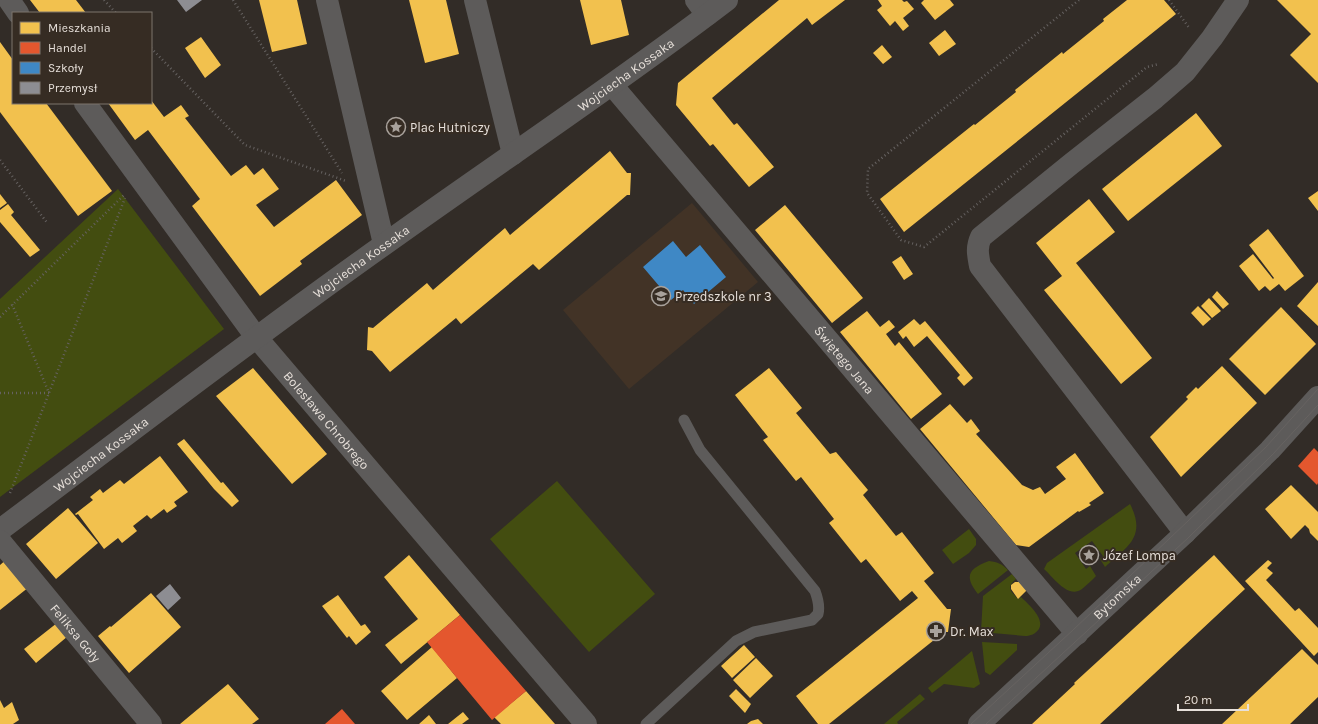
<svg xmlns="http://www.w3.org/2000/svg" width="1318" height="724" font-family="Karla,sans-serif">
  <style>
    .built { fill: #423326 }
    .green { fill: #434d10 }
    .homes { fill: #f2c14e }
    .shops { fill: #e4572e }
    .schools { fill: #3f88c5 }
    .industry { fill: #8d8d92 }
    .lines { fill: none; stroke-linecap: round; stroke-linejoin: round }
    .path { stroke: #666261; stroke-width: 2.5; stroke-dasharray: 1 3; stroke-linecap: butt }
    .service { stroke: #5d5b5a; stroke-width: 11 }
    .minor { stroke: #5d5b5a; stroke-width: 22 }
    .tertiary { stroke: #5d5b5a; stroke-width: 22 }
    .tram { stroke: #676361; stroke-width: 1 }
    .labels { text-anchor: middle; dominant-baseline: central; stroke-width: 4; stroke-linejoin: round; paint-order: stroke }
    .street-label { font-size: 13px; fill: #e7e0da; stroke: #362c23 }
    .poi-label { font-size: 13px; fill: #e7e0da; stroke: #362c23; text-anchor: start }
  </style>
  <rect width="100%" height="100%" fill="#322c27"/>
  <path class="built" d="M692 203 758 282 629 389 563 310Z"/>
  <path class="green" d="M118 189 224 329 0 497V299Z
    M557 481 655 594 589 652 490 539Z
    M1130 504C1147 537 1127 547 1105 567L1100 559 1103 556 1092 541 1075 553 1086 569 1090 566 1096 576C1092 580 1087 585 1082 589 1068 599 1054 578 1044 569L1047 563Z
    M969 529 976 539V545L969 553 953 564 942 550Z
    M989 561C998 562 1002 564 1008 570L978 594C964 576 968 569 989 561Z
    M1012 574 1016 579C1006 588 1010 590 1018 599L1021 597C1028 604 1045 618 1039 629 1035 634 1031 636 1025 636L981 632 983 596Z
    M982 642 1017 644V650L990 675 985 672Z
    M972 651 980 684 974 688 944 684 932 693 928 688Z
    M920 694 925 699 897 722 898 724H884Z"/>
  <path class="homes" d="M30 0H76L86 13H40Z
    M259 0H297L307 44 272 52Z
    M409 0H446L459 54 425 63Z
    M580 0H621L629 35 591 45Z
    M779 0H845L812 25 807 18 712 98 734 125 737 123 774 167 749 187 713 144 710 146 676 105 678 83Z
    M878 0H902L904 2 907 1 914 9 903 18 909 26 903 31 895 21 890 26 877 10 882 6Z
    M924 0H950L954 5 935 20 921 3Z
    M1127 0H1164L1176 14 904 232 880 199 974 124 975 125 1016 92 1015 90 1062 52 1063 54 1104 21 1103 19Z
    M1277 0H1318V83L1290 55 1311 34Z
    M945 30 956 44 939 56 929 43Z
    M201 37 221 65 205 78 185 48Z
    M0 42 13 60V103H46L112 191 78 216 0 112Z
    M882 45 892 57 883 64 873 53Z
    M151 100 164 117 181 105 189 116 185 118 231 176 246 165 254 175 263 168 279 189 256 205 274 227 336 180 362 215 300 261 302 264 260 296 192 206 200 199 148 130 135 140 108 103H151Z
    M1196 113 1222 146 1128 221 1102 189Z
    M610 151 627 173H631L630 195H627L539 270 533 264 461 324 456 318 390 372 372 351 367 350 368 327 373 328 427 283 433 290 505 228 510 235Z
    M1318 191V211L1308 198Z
    M0 194 7 203 0 208Z
    M1089 199 1115 232 1076 263 1152 358 1121 384 1044 290 1062 276 1036 243Z
    M8 204 14 212 11 215 40 250 30 257 0 222V210Z
    M785 205 863 298 832 323 755 230Z
    M1268 229 1304 276 1285 291 1279 284 1270 291 1265 286 1259 291 1239 266 1253 254 1273 279 1274 278 1249 245Z
    M901 256 913 274 904 280 892 262Z
    M1318 282V326L1297 306Z
    M1217 291 1229 304 1223 309 1212 297Z
    M1209 298 1221 311 1212 318 1201 306Z
    M1198 306 1211 319 1203 326 1191 313Z
    M1281 307 1316 344 1265 395 1229 359Z
    M867 311 880 327 889 320 895 327 886 334 895 346 899 342 942 394 911 419 840 332Z
    M914 319 920 325 925 321 973 378 964 386 957 378 960 375 927 336 914 347 906 336 903 339 898 332Z
    M1222 366 1257 403 1181 477 1150 437 1188 399 1186 397 1196 387 1198 389Z
    M253 368 327 454 292 484 216 396Z
    M769 368 802 408 796 413 830 454 836 452 868 490 863 495 896 536 902 532 934 573 924 581 947 609H951L948 632H944L829 724H818L796 696 918 598 912 591 900 601 866 559 861 563 829 523 834 519 801 477 796 481 763 440 768 437 735 395Z
    M950 404 967 423 971 419 980 431 976 434 1022 485 1033 490 1040 487 1045 494 1066 479 1056 467 1075 453 1104 493 1089 503 1091 505 1079 512 1078 511 1029 547 1016 545 920 429Z
    M184 439 221 483 223 482 239 501 232 507 214 489 177 444Z
    M160 456 188 492 174 502 177 506 167 513 164 509 151 519 147 515 133 526 137 531 122 543 118 538 104 549 78 514 76 515 75 514 93 500 90 497 100 489 103 493 120 480 124 484Z
    M1291 485 1318 512V541L1310 533 1309 529 1305 525 1291 539 1265 509Z
    M68 508 98 543 56 579 26 544Z
    M409 555 460 615 401 664 385 645 418 619 384 577Z
    M1214 555 1245 589 1154 674 1100 724H1032L1075 684 1074 683Z
    M7 559 29 587 0 610V565Z
    M1268 560 1272 563 1267 568 1273 573 1266 580 1295 611 1299 608 1318 628V652L1314 656 1245 581Z
    M1015 582H1019L1027 590 1018 599 1011 589V585Z
    M151 593 181 627 129 673 98 636 110 626 111 627Z
    M338 595 361 626 365 624 371 632 356 645 349 636 347 638 322 606Z
    M57 623 68 636 36 663 24 649Z
    M744 645 755 657 732 678 721 666Z
    M432 647 457 678 407 720 381 691Z
    M1302 649 1318 665V697L1290 724H1222Z
    M756 658 773 676 750 698 733 680Z
    M228 684 259 719 252 724H180Z
    M736 689 751 704 745 713 729 696Z
    M526 691 555 724H501L494 717Z
    M0 700 4 708 12 702 19 720 13 724H0Z
    M463 712 469 719 466 721 462 724H448Z
    M429 715 436 724H419Z
    M758 719 763 724H747L751 721Z"/>
  <path class="shops" d="M1314 448 1318 452V483L1317 485 1298 466Z
    M460 615 526 691 492 720 427 642Z
    M342 709 355 724H325Z"/>
  <path class="schools" d="M673 241 686 257 700 245 726 277 694 304 683 290 671 300 643 267Z"/>
  <path class="industry" d="M177 0H202L186 12Z
    M170 584 181 598 168 610 156 596Z"/>
  <g class="lines">
    <path class="path" d="M104 0 116 13
      M233 0 342 173
      M1079 0 868 169 867 193 901 240 924 247 1147 67 1159 64
      M1169 0 1190 29
      M151 48 245 145 346 181
      M0 160 48 224
      M0 317 124 195
      M0 393H49L12 304
      M10 493 125 198"/>
    <path class="service" d="M646 724 736 641 754 632 812 620 818 614C820 606 818 599 815 591L700 450 684 420"/>
    <g class="minor">
      <path d="M9 0 18 13"/>
      <path d="M327 0 384 244"/>
      <path d="M475 0 513 154"/>
      <path d="M696 0 707 15"/>
      <path id="s1" d="M612 85 1077 634"/>
      <path id="s2" d="M85 103 256 337 586 724"/>
      <path id="s3" d="M0 530C128 434 255 336 385 244 499 162 616 85 727 0"/>
      <path d="M1185 533 980 266C978 255 976 248 981 237L1071 164 1155 98 1185 72 1212 38 1238 0"/>
      <path id="s4" d="M0 541 151 724"/>
    </g>
    <path class="tertiary" id="s5" d="M979 724 1185 533 1270 450 1318 397"/>
    <path class="tram" d="M971 724 1073 630 1266 447 1318 389
      M986 724 1188 538 1273 454 1318 405"/>
  </g>
  <defs>
    <symbol id="sight-ring" viewBox="-11 -11 22 22"><circle r="9.5" fill="#362c23" stroke="#a8a19b" stroke-width="1.5"/><path d="M0-6L1.8-2.2L6-1.7L2.9 1.2L3.7 5.4L0 3.3L-3.7 5.4L-2.9 1.2L-6-1.7L-1.8-2.2Z" fill="#a8a19b"/></symbol>
    <symbol id="school-ring" viewBox="-11 -11 22 22"><circle r="9.5" fill="#362c23" stroke="#a8a19b" stroke-width="1.5"/><path d="M0-5L7-2L0 1L-7-2ZM-4 1L0 2.5L4 1V4Q0 6-4 4Z" fill="#a8a19b"/></symbol>
    <symbol id="pharmacy-ring" viewBox="-11 -11 22 22"><circle r="9.5" fill="#362c23" stroke="#a8a19b" stroke-width="1.5"/><path d="M-2-6h4v4h4v4h-4v4h-4v-4h-4v-4h4Z" fill="#a8a19b"/></symbol>
  </defs>
  <g fill-rule="evenodd">
    <use href="#sight-ring" x="385" y="116" width="22" height="22"/>
    <use href="#school-ring" x="650" y="285" width="22" height="22"/>
    <use href="#sight-ring" x="1078" y="544" width="22" height="22"/>
    <use href="#pharmacy-ring" x="925" y="620" width="22" height="22"/>
  </g>
  <g class="labels">
    <g class="street-label">
      <text stroke="none"><textPath href="#s3" startOffset="774">Wojciecha Kossaka</textPath></text>
      <text stroke="none"><textPath href="#s3" startOffset="450">Wojciecha Kossaka</textPath></text>
      <text stroke="none"><textPath href="#s1" startOffset="360">Świętego Jana</textPath></text>
      <text stroke="none"><textPath href="#s2" startOffset="399">Bolesława Chrobrego</textPath></text>
      <text stroke="none"><textPath href="#s3" startOffset="126">Wojciecha Kossaka</textPath></text>
      <text stroke="none"><textPath href="#s5" startOffset="188">Bytomska</textPath></text>
      <text stroke="none"><textPath href="#s4" startOffset="119">Feliksa Goły</textPath></text>
    </g>
    <g class="poi-label">
      <text x="410" y="127">Plac Hutniczy</text>
      <text x="675" y="296">Przedszkole nr 3</text>
      <text x="1103" y="555">Józef Lompa</text>
      <text x="950" y="631">Dr. Max</text>
    </g>
  </g>
  <rect x="12" y="12" width="140" height="92" fill="#362c23" stroke="#7d746c"/>
  <rect x="20" y="22" width="20" height="12" fill="#f2c14e" stroke="#7d746c"/>
  <text x="48" y="32" font-size="12" fill="#e7e0da">Mieszkania</text>
  <rect x="20" y="42" width="20" height="12" fill="#e4572e" stroke="#7d746c"/>
  <text x="48" y="52" font-size="12" fill="#e7e0da">Handel</text>
  <rect x="20" y="62" width="20" height="12" fill="#3f88c5" stroke="#7d746c"/>
  <text x="48" y="72" font-size="12" fill="#e7e0da">Szkoły</text>
  <rect x="20" y="82" width="20" height="12" fill="#8d8d92" stroke="#7d746c"/>
  <text x="48" y="92" font-size="12" fill="#e7e0da">Przemysł</text>
  <path d="M1178 704v6h70v-6" fill="none" stroke="#e7e0da" stroke-width="2"/>
  <text x="1184" y="704" font-size="12" fill="#e7e0da" stroke="#362c23" stroke-width="3" paint-order="stroke">20 m</text>
</svg>
